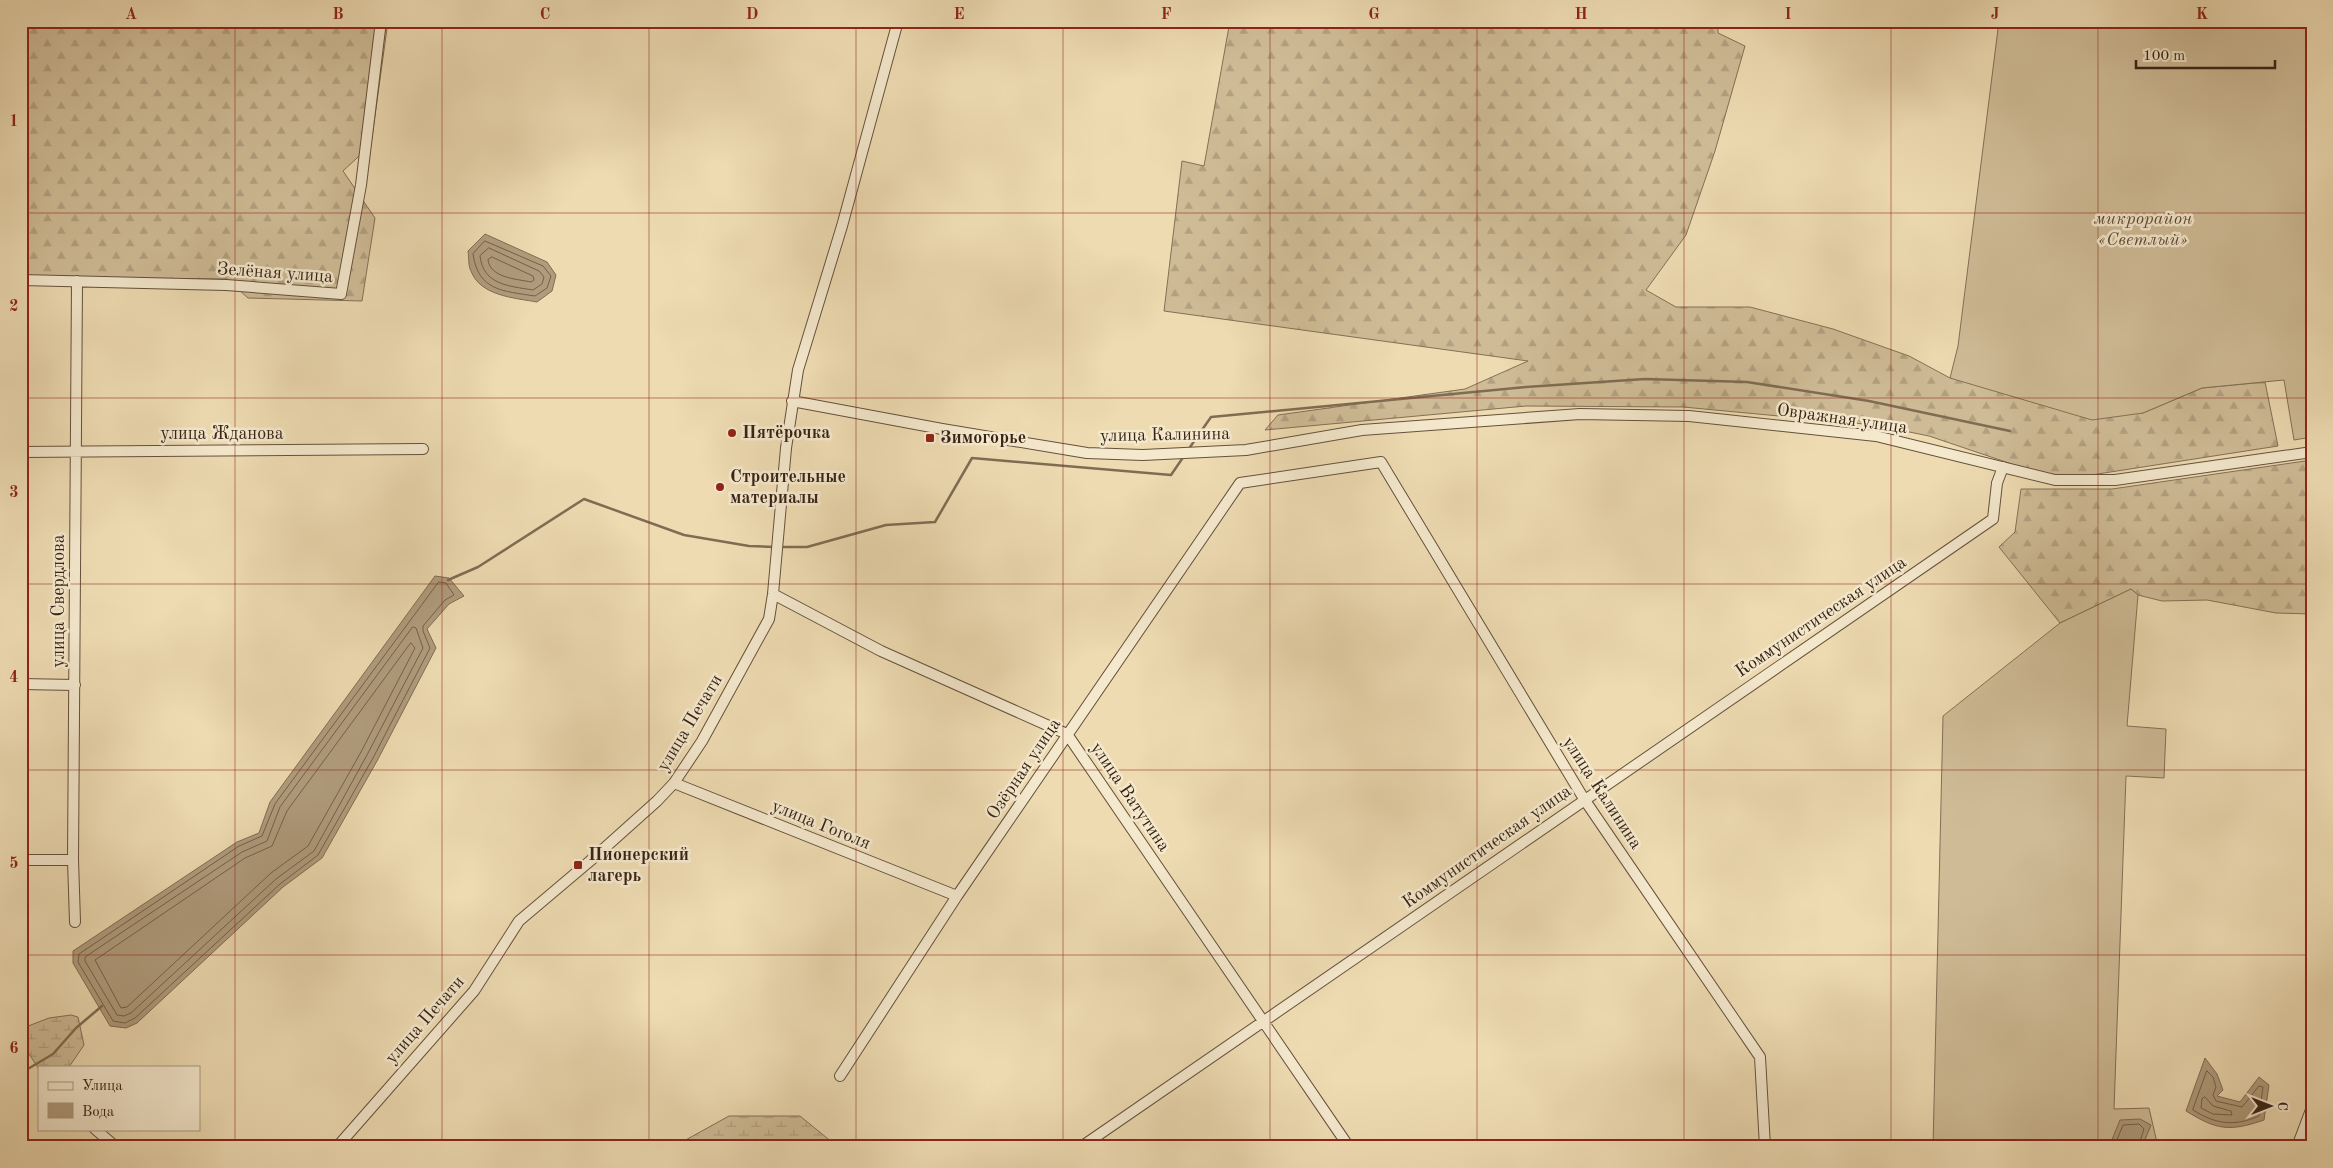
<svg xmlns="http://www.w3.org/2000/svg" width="2333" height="1168" font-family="'Old Standard TT',serif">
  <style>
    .forest { fill: url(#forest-firs); stroke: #837056 }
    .wetland { fill: url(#wetland-marsh); stroke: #837056 }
    .garden { fill: #cfbc97; stroke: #837056 }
    .water { fill: #b09c7d; stroke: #806c53 }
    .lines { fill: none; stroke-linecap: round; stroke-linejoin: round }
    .shore { stroke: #746049; stroke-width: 1 }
    .stream { stroke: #806c53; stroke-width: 2.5 }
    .minor-casing { stroke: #65513c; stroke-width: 12 }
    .minor { stroke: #f4e8cd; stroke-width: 10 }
    .grid { fill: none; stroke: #8f2418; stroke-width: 1; stroke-opacity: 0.55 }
    .poi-dot { fill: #8f2418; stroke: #f4e8cd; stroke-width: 2 }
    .labels { text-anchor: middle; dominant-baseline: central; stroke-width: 5; stroke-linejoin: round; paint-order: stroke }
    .park-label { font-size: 18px; font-style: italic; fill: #5d4936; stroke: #f4e8cd }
    .street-label { font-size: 18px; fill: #372315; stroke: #f4e8cd }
    .poi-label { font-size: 18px; font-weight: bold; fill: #372315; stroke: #f4e8cd; text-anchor: start }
    .neatline { fill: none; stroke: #8f2418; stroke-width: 2 }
    .grid-label { font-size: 16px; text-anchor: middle; font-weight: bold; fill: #8f2418 }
  </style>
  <defs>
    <pattern id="forest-firs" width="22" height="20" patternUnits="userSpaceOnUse" patternTransform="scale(1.25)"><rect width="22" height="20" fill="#cfbc97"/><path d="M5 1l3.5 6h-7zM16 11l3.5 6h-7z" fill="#b2a181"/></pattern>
    <pattern id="wetland-marsh" width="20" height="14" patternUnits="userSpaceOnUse" patternTransform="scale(1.25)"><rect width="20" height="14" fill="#cfbc97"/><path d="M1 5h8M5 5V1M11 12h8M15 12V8" fill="none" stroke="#b2a181"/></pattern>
  </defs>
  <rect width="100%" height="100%" fill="#eedbb2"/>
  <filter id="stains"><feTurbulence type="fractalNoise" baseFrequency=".004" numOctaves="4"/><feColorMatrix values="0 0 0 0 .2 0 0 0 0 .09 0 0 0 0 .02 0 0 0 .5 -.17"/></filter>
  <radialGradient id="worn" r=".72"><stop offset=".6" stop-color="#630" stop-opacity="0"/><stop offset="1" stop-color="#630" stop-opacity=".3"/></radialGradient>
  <path class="forest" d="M21 21H388L371 145 343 171 375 218 362 301 248 298 227 279 21 277Z
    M1230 21H1718V33L1745 46 1715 151 1686 235 1646 290 1676 307H1750L1833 329 1909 356 1950 378 2143 413 2202 388 2265 382 2278 446 2059 480 1929 436 1875 425 1683 407 1526 406 1265 430 1278 415 1465 389 1528 361 1164 311 1182 161 1204 166Z
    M2312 460V614L2276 613 2207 600 2162 601 2138 595 2131 589 2060 623 1999 547 2015 532 2021 489H2112Z"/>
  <path class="wetland" d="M71 1015 78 1017 84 1045 69 1067H39V1069L21 1042 23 1028 49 1018Z
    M729 1116H800L838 1147H673Z"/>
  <path class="garden" d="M1999 21H2312V437L2294 440 2284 380 2202 388 2143 413 2092 420 1950 378 1958 346Z
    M2131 589 2138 595 2127 726 2166 729 2164 778 2126 776 2114 1109 2149 1108 2158 1147H1933L1943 716 2060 623Z"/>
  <path class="water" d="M485 234 547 262 556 275 552 291 537 302C515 298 480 296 471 271 468 266 469 257 468 251Z
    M435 576 449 578 464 596 449 604 427 629 436 648 377 761 322 858 283 887 137 1023 126 1028 110 1026 73 963V951L237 842 259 833 270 802Z
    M2205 1058 2217 1074 2223 1090 2217 1096 2240 1102 2259 1077 2269 1085 2264 1120C2229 1132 2217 1130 2186 1111Z
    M2140 1119 2151 1125 2142 1147H2109L2120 1120Z"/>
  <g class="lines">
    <path class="shore" d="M485 241 543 266 551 276 547 288 535 296C503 291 478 291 473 254Z
      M489 248 539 271 544 277 542 284 533 290C509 286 483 285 480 256Z
      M492 257 533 276 534 280 531 282C517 279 490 278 488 260Z
      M439 582 446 583 454 595 445 600 423 626V631L430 648 373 758 318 855 280 884 135 1018 125 1023 113 1021 78 962 79 954 239 846 262 836 275 804Z
      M413 627 416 628 423 648 367 755 314 851 276 879 131 1013 124 1016 117 1015 85 961V957L242 852 267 841 280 807Z
      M411 643 415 648 361 752 308 846 271 873 127 1007 121 1008 95 960 245 858 272 846 287 811Z
      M2207 1071 2213 1077 2216 1087 2213 1095 2216 1101 2242 1107 2259 1086 2263 1087 2259 1116C2234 1127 2215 1124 2193 1110Z
      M2205 1097 2213 1106 2231 1111 2232 1115 2213 1114 2201 1108 2202 1099Z
      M2114 1147 2123 1125 2139 1124 2144 1129 2138 1147"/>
    <path class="stream" d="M1188 450 1211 417 1526 387 1645 379 1747 382 1869 401 2010 431
      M780 547H807L886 525 935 522 972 458 1171 475 1184 456
      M448 580 478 567 584 499 684 535 749 546 774 547
      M21 1073 53 1054 76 1028 102 1006"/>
    <defs>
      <path id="minor" d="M21 280 226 285 341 294 361 185 381 21
        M792 401 942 429 1087 453 1143 455 1246 450 1362 430 1580 414 1689 416 1876 436 2055 480H2115L2312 452
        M21 452 423 449
        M773 594 881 651 1067 734 1349 1147
        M21 684 75 685
        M674 783 957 896
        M21 860H73
        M75 922 73 860 77 281
        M840 1076 957 896 1240 483 1381 462 1584 799 1760 1057 1765 1147
        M95 1129 116 1147
        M337 1147 474 991 519 921 590 861 657 801 674 783 702 741 769 619 773 594 786 448 798 370 842 226 898 21
        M1081 1147 1993 519 1997 483 2003 467
        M2297 1147 2312 1107"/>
    </defs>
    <use href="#minor" class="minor-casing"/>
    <use href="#minor" class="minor"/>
  </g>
  <path class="grid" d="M235 21V1147M442 21V1147M649 21V1147M856 21V1147M1063 21V1147M1270 21V1147M1477 21V1147M1684 21V1147M1891 21V1147M2098 21V1147M21 213H2312M21 398H2312M21 584H2312M21 770H2312M21 955H2312"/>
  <g class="poi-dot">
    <circle cx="732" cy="433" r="5"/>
    <rect x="925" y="433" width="10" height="10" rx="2.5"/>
    <circle cx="720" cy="487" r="5"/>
    <rect x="573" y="860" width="10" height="10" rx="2.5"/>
  </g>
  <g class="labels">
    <g class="park-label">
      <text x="2143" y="219">микрорайон<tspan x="2143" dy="21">«Светлый»</tspan></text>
    </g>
    <g class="street-label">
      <text transform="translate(275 273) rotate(4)">Зелёная улица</text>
      <text transform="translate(1842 419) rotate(8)">Овражная улица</text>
      <text x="222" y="434">улица Жданова</text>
      <text transform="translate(1165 435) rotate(-1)">улица Калинина</text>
      <text transform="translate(59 601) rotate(-90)">улица Свердлова</text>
      <text transform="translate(1821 617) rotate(-34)">Коммунистическая улица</text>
      <text transform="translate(690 723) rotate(-59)">улица Печати</text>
      <text transform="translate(1024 769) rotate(-56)">Озёрная улица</text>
      <text transform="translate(1602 793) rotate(57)">улица Калинина</text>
      <text transform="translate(1130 797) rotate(56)">улица Ватутина</text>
      <text transform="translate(821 825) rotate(22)">улица Гоголя</text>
      <text transform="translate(1487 847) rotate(-35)">Коммунистическая улица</text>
      <text transform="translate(425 1020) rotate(-49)">улица Печати</text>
    </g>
    <g class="poi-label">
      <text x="742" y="433">Пятёрочка</text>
      <text x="940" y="438">Зимогорье</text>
      <text x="730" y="477">Строительные<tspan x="730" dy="21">материалы</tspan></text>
      <text x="588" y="855">Пионерский<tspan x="588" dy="21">лагерь</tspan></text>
    </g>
  </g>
  <rect width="2333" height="1168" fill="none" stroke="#eedbb2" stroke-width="55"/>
  <rect x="38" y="1066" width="162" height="65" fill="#f4e8cd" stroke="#a89983"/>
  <rect x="48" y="1082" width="25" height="8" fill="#f4e8cd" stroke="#a89983"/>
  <text x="82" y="1090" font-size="15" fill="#372315">Улица</text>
  <rect x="48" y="1103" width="25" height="15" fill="#b09c7d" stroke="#a89983"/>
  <text x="82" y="1116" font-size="15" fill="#372315">Вода</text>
  <g transform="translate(2270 1106) rotate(90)" stroke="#f4e8cd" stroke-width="4" paint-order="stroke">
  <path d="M0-4L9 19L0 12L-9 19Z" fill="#372315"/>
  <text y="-8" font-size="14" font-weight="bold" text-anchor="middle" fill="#372315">С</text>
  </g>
  <path d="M2136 60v8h139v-8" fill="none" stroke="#372315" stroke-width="2.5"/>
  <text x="2143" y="60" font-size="15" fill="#372315" stroke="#f4e8cd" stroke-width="4" paint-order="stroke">100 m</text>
  <rect x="28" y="28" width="2278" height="1112" class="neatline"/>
  <g class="grid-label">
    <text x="131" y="19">A</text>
    <text x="338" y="19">B</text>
    <text x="545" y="19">C</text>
    <text x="752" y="19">D</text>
    <text x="959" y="19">E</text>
    <text x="1166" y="19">F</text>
    <text x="1374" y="19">G</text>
    <text x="1581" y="19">H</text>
    <text x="1788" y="19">I</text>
    <text x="1995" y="19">J</text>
    <text x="2202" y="19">K</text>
    <text x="14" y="126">1</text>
    <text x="14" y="311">2</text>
    <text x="14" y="497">3</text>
    <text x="14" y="682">4</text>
    <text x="14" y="868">5</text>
    <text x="14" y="1053">6</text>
  </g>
  <rect width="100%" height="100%" filter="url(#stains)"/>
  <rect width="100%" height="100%" fill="url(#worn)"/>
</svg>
